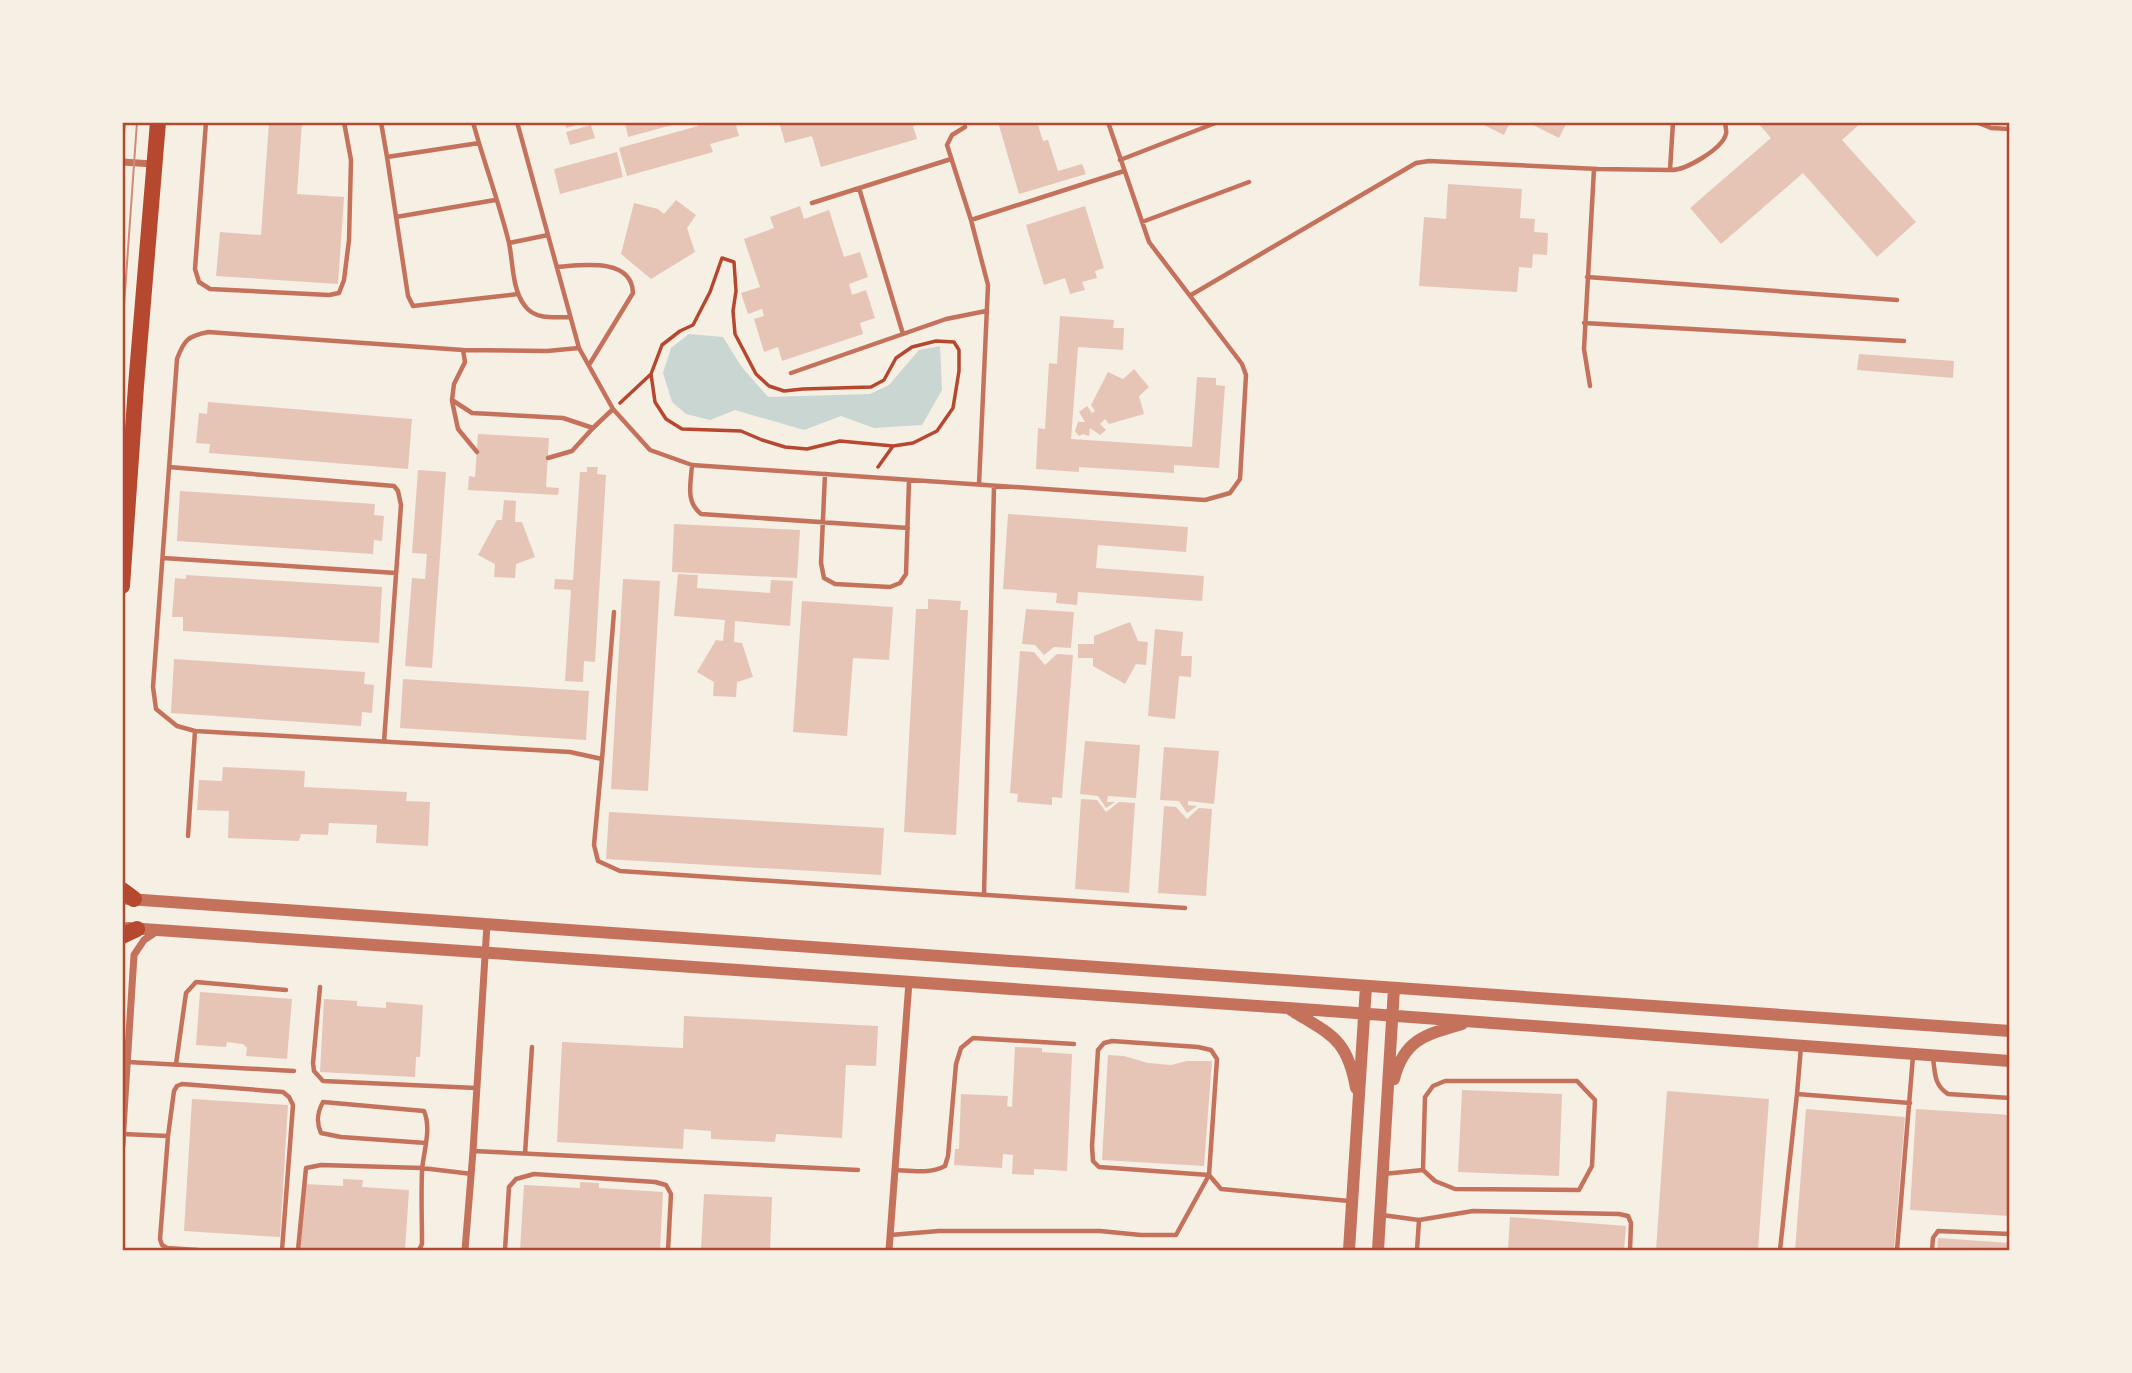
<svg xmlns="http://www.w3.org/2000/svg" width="2132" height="1373" font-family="Montserrat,sans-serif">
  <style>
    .water { fill: #c9d6d2 }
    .building { fill: #e6c5b7 }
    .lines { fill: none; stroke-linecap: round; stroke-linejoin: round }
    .path { stroke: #b5482f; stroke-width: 3.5 }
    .service { stroke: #c5725c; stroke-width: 4.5 }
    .minor { stroke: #c5725c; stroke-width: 7 }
    .tertiary { stroke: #c5725c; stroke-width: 12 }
    .primary { stroke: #b5482f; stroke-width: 16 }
    .tram { stroke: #cf8b77; stroke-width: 2 }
    .neatline { fill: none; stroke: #b5482f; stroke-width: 2.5 }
  </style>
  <rect width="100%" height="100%" fill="#f6efe4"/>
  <path class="water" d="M689 334 723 337 741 366 768 397 870 394 889 385 919 350 940 346 942 390 922 425 874 428 841 416 804 430 735 410 710 420 686 414 672 402 663 373 671 348Z"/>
  <path class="building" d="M269 122H302L297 194 344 197 338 284 216 276 220 232 261 235Z
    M565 122H584V123L566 128Z
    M625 122H672V125L628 137Z
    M697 122H735L739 136 710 144 713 152 627 176 619 148 698 126Z
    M779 122H923V123L913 126 917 139 821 167 812 136 785 143Z
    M998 122H1037L1043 141 1048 140 1058 171 1082 164 1086 174 1019 194Z
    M1478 122H1510L1504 135Z
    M1527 122H1567L1559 138Z
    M1757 122H1862L1842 140 1916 222 1877 257 1803 173 1721 244 1690 208 1771 138Z
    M591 125 595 138 570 145 566 132Z
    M617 152 623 177 560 194 554 169Z
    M1448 184 1522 189 1520 218 1535 219 1534 232 1548 233 1547 255 1533 254 1532 268 1519 267 1517 292 1419 286 1424 217 1446 219Z
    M676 200 696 215 687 228 695 252 651 279 621 254 634 203 658 209 664 214Z
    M800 206 804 219 829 210 844 257 860 252 868 277 849 284 852 295 866 290 875 318 860 323 863 334 782 361 778 347 764 352 754 319 764 316 762 309 748 314 741 293 760 287 744 239 774 228 770 217Z
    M1085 206 1104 268 1095 271 1097 278 1082 282 1085 290 1070 294 1065 278 1044 285 1026 225Z
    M1060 316 1114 320 1113 328H1124L1123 350 1078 347 1071 439 1192 447 1197 377 1216 378V385L1225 386 1219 468 1174 465V473L1079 467V472L1036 469 1038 428 1045 429 1049 363 1057 364Z
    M1859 354 1954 361 1953 378 1857 370Z
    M1134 369 1149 387 1139 396 1144 414 1109 424 1105 419 1100 424 1106 430 1100 435 1090 428 1089 436 1083 434 1079 436 1075 431 1078 422H1085L1079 412 1087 406 1092 413 1095 411 1091 405 1108 372 1123 379Z
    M208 402 412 419 408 469 209 453 210 444 196 443 199 413 207 414Z
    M478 434 549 438 546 487 559 488 558 495 468 490 469 476 475 477Z
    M587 467H598L597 474 606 475 595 662 584 661 583 682 565 681 571 590 554 589 555 579 573 580 580 472H587Z
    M418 470 446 472 432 668 405 666 412 578 425 579 427 554 412 553Z
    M180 491 375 504 374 515 384 516 382 541 374 540 373 554 177 541Z
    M504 500 516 501 515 522H522L535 557 516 564 515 578 494 577 495 564 478 555 497 520H502Z
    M1008 514 1188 527 1186 552 1098 545 1096 568 1204 576 1202 601 1078 592 1077 605 1056 603 1057 593 1003 589Z
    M674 524 800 530 797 578 672 572Z
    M678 574 698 575 697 588 770 593 771 580 793 581 790 626 735 621 734 642 742 643 753 677 737 682 736 697 713 696 714 682 697 672 716 640 723 641 725 620 674 616Z
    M186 575 382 587 379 643 183 631V617H172L175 578 186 579Z
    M623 579 660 581 648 791 611 789Z
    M928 599 961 601 960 610H968L956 835 904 832 916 609H928Z
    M802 601 893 607 889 660 853 658 847 736 793 732Z
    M1026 609 1074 612 1071 648 1054 647 1044 655 1035 645 1022 644Z
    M1130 622 1138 641 1148 642 1146 665 1136 664 1125 684 1093 666V658H1078V644H1094V636Z
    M1155 629 1183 632 1181 656H1192L1191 677 1179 676 1175 719 1148 716Z
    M1020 651 1034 652 1045 665 1057 654 1073 655 1062 798 1052 797V805L1017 802 1018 794 1010 793Z
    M174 659 365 672 364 684 374 685 372 713 362 712 361 726 171 713Z
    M403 679 589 691 586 740 400 728Z
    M1085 741 1140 745 1136 798 1108 796 1107 802H1115L1106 808 1098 796 1080 794Z
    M1164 747 1219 751 1214 804 1188 801V805L1197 806 1187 813 1179 801 1160 800Z
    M223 767 305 771 304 787 407 792 406 801 430 802 428 846 376 843 377 825 329 823 328 835 301 834 299 841 228 838 229 811 197 810 199 780 222 781Z
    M1081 799 1097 800 1106 812 1119 802 1135 803 1129 893 1075 889Z
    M1164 806 1176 807 1187 819 1199 808 1212 809 1206 896 1158 893Z
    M609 812 884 828 881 875 606 859Z
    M200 992 292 999 287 1059 246 1056 247 1048 243 1044 227 1042 226 1047 196 1045Z
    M324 999 357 1001V1006L386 1008V1002L423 1005 420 1057H416L415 1077 320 1072Z
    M684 1016 878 1026 876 1066 846 1065 842 1138 776 1134 775 1142 711 1139V1131L684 1129 683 1149 557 1142 562 1042 683 1048Z
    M1015 1047 1042 1048V1052L1072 1054 1067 1171 1034 1169V1175L1012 1174 1013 1155 1003 1154 1002 1168 954 1165 955 1149H959L961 1094 1008 1096 1007 1106 1012 1107Z
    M1108 1055 1124 1056 1148 1063 1171 1065 1187 1061H1212L1204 1166 1102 1160Z
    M1462 1090 1562 1094 1559 1176 1458 1172Z
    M1667 1091 1769 1099 1758 1250H1656Z
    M192 1099 288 1105 280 1237 184 1231Z
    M1806 1109 1905 1117 1894 1250H1795Z
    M1916 1109 2010 1115V1216L1910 1210Z
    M343 1179 363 1180 362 1187 409 1190 405 1250H300L305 1184 343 1186Z
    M580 1182 599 1183V1188L663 1192 660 1250H520L524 1185 580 1188Z
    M704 1194 772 1197 770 1250H701Z
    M1510 1217 1626 1226 1624 1250H1508Z
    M1938 1238 2010 1243V1250H1937Z"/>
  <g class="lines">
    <path class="path" d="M722 258 734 262 736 291 733 311 735 334 756 374 769 386 784 391 803 389 871 387 884 380 896 358 912 347 936 341 954 342 959 350V371L953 408 937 431 913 443 893 446 840 441 807 449 785 447 762 440 741 431 682 429 666 419 655 402 651 374 662 345 680 331 693 325 710 292Z
      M620 403 651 374
      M878 467 893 446"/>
    <path class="service" d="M206 122 195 269 199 282 210 289 329 295 339 293 344 280 349 240 351 160 344 122
      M381 122 387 157 479 143
      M473 122C484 163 499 202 509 243 513 262 512 290 525 306 535 320 555 317 570 317
      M517 122 579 348 613 409 650 450 692 465 1205 500 1230 493 1240 479 1246 375 1242 364 1149 242 1108 122
      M1976 122 1991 128 2010 129
      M965 127 952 135 947 145 971 220 988 285 979 484
      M387 157 408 296 413 306 518 294
      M1120 160 1218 122
      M1670 170C1685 171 1722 149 1726 134 1727 132 1725 124 1725 122
      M859 188 903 334
      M812 203 951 159
      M396 217 495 200
      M971 220 1124 171
      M1142 222 1249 182
      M509 243 548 235
      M557 267C581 265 632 257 633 293L589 365
      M1587 277 1897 300
      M1191 295 1416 163 1429 161 1598 169 1670 170 1673 122
      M1584 323 1904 341
      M579 348 547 351 463 350 208 332C188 336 184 340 177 359L153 687 156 709 177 726 195 731 570 752 602 759 594 845 598 861 620 871 1185 908
      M463 350 465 362 454 384 452 400 472 413 563 418 593 428 613 409
      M791 373 946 319 986 311
      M1590 386 1584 349 1594 169
      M452 401 458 429 477 452
      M548 458 572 451 593 428
      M692 465C691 483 685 501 701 514L908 528
      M169 467 394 486 398 491 401 505 384 742
      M825 474 821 563 824 578 835 584 890 587 900 583 906 574 909 480
      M163 558 396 573
      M602 759 614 612
      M188 836 195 731
      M984 895 994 486
      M320 987 313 1063 314 1071 323 1081 476 1088
      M1933 1057C1935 1073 1934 1085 1948 1094L2010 1098
      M128 1062 294 1071
      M176 1064 186 993 196 982 286 990
      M1797 1094 1910 1103
      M123 1134 168 1136
      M473 1151 858 1170
      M525 1154 532 1047
      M895 1170C912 1171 930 1174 945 1166L948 1156 956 1064 961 1048 973 1038 1074 1044
      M1383 1174 1423 1170 1435 1181 1455 1189 1579 1190 1592 1166 1595 1100 1577 1081H1445L1433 1086 1425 1097 1423 1170
      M1382 1215 1419 1220 1473 1211 1619 1214 1628 1216 1631 1223 1630 1250
      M890 1235 939 1231H1100L1141 1235H1176L1209 1175 1217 1059 1211 1050 1198 1047 1112 1041 1104 1043 1098 1050 1092 1146 1093 1161 1099 1167 1209 1175 1221 1189 1349 1201
      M198 1250 167 1248 162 1245 160 1239 168 1136 174 1091 177 1086 182 1084 283 1092 289 1097 293 1105 282 1250
      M298 1250 306 1168 321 1165 422 1168 472 1174
      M419 1250 422 1244C422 1220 421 1196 422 1171 423 1152 432 1130 424 1111L323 1102C317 1113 316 1122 321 1133L341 1137 426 1143
      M505 1250 509 1187 516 1179 534 1174 655 1182 666 1185 671 1194 668 1250
      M1417 1250 1419 1220
      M1780 1250 1797 1094 1801 1047
      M1897 1250 1913 1056
      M1932 1250 1933 1238 1938 1231 2010 1234"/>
    <path class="minor" d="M122 162 153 164
      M122 1145 134 955 144 940 156 932
      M465 1250 473 1151 487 924
      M889 1250 909 982"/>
    <path class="tertiary" d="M128 899 2010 1031
      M128 928 1288 1008 2010 1061
      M1291 1010C1331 1035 1347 1038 1356 1088
      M1394 1079C1404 1039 1427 1034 1462 1024
      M1349 1250 1366 986
      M1378 1250 1394 988"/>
    <path class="primary" d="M122 586 136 386 158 122
      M122 890 134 899
      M122 936 137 929"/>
    <path class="tram" d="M122 159 125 122
      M122 334 137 122"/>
  </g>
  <rect width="2132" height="1373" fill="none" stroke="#f6efe4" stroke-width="248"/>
  <rect x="124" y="124" width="1884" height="1125" class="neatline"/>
</svg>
